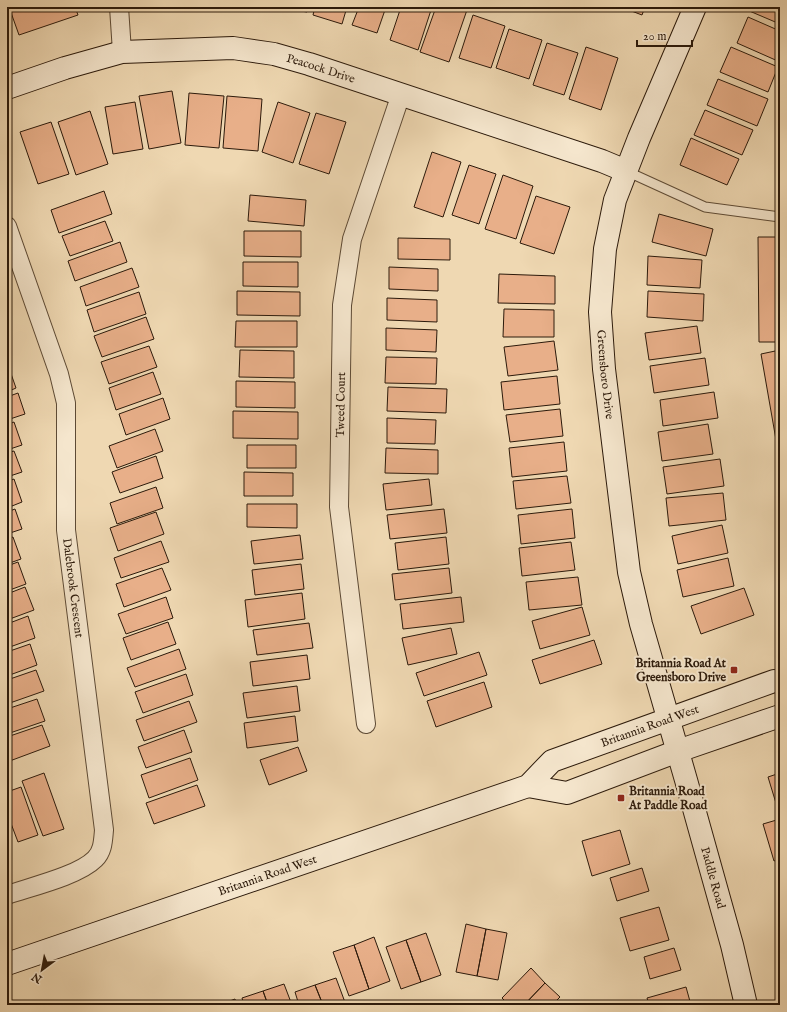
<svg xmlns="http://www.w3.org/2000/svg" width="787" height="1012" font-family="'IM FELL English',serif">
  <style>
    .building { fill: #e8af89; stroke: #2c1a0b }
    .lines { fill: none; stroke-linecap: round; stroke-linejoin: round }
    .lane-casing { stroke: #5d4a35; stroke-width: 11 }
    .street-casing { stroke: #5d4a35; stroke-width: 20 }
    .secondary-casing { stroke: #2c1a0b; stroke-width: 24 }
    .lane { stroke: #f5e6cd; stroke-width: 9 }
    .street { stroke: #f5e6cd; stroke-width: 18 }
    .secondary { stroke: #f5e6cd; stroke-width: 22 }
    .poi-dot { fill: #8f2418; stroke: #f5e6cd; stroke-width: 1.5 }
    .labels { text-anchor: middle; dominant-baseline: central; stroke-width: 4; stroke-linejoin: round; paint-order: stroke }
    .street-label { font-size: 12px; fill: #2c1a0b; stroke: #f5e6cd }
    .poi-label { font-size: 12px; font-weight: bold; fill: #2c1a0b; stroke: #f5e6cd; text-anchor: end }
  </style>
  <rect width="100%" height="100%" fill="#efd8b2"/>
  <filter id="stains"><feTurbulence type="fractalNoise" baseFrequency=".005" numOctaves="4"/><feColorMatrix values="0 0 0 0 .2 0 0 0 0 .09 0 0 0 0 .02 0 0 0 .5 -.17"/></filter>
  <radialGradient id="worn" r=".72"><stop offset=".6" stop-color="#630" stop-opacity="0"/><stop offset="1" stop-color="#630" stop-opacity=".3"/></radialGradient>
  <path class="building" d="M9 7H75L78 15 19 35Z
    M277 7H308L307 12Z
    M315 7H347L342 24 313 15Z
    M359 7H386L377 33 352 25Z
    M401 7H432L418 50 390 40Z
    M436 7H468L449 62 420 52Z
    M621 7H645L642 15Z
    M748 7H780V24L747 10Z
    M473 15 505 26 491 68 459 58Z
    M748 17 780 31V62L737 43Z
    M509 29 542 40 529 79 496 68Z
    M547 43 578 53 564 95 533 85Z
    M586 47 618 58 601 110 569 99Z
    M731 47 778 67 768 92 720 72Z
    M718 79 768 99 757 126 707 105Z
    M172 91 181 143 149 149 139 96Z
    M189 93 224 96 219 148 185 145Z
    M227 96 262 99 258 151 223 148Z
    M135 102 143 149 113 154 105 107Z
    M278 102 310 113 293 163 262 152Z
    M705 110 753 130 742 155 694 135Z
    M90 111 108 164 76 175 58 122Z
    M316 113 346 122 329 174 299 164Z
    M51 122 69 174 38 184 20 132Z
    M691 138 739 159 727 185 680 165Z
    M432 152 461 162 443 217 414 207Z
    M469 165 496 174 479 224 452 215Z
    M503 175 533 186 516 239 485 229Z
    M104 191 112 214 59 233 51 210Z
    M250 195 306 200 304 226 248 221Z
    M536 196 570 207 554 254 520 243Z
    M659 214 713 229 706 256 652 242Z
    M105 221 113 241 70 256 62 236Z
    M244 231H301V257L244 256Z
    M758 237H780V342H759Z
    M398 238 450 239V260L398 259Z
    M120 242 127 262 75 281 68 261Z
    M648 256 702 260 700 288 647 285Z
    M243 262H298V287L243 286Z
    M389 267 438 269V291L389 289Z
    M132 268 139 287 86 306 80 287Z
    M499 274 555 276V304L498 303Z
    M237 291 300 292V316L237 315Z
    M648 291 704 294 703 321 647 317Z
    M139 292 146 314 94 332 87 310Z
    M387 298 437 300V322L387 320Z
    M504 309 554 310V337H503Z
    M146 317 154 339 102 357 94 336Z
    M236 321H297V347H235Z
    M697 326 701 353 649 360 645 333Z
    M386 328 437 330 436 352 386 350Z
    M554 341 558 370 508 376 504 347Z
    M149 346 157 367 109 384 101 362Z
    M240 350 294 351V378L239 377Z
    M780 350V457H779L761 354Z
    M386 357 437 358 436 384 385 383Z
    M705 358 709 385 654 393 650 366Z
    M7 368H9L16 388 7 392Z
    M153 372 161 394 116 410 109 388Z
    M557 376 560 404 504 410 501 382Z
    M236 381 295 382V408L236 407Z
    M388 387 447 389 446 413 387 411Z
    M714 392 718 418 663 426 660 400Z
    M18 393 25 414 7 420V397Z
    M163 398 170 419 126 435 119 414Z
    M560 409 563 436 510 442 506 415Z
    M233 411 298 412V439L233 438Z
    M387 418 436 420 435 444 387 443Z
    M14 422 22 445 7 450V425Z
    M708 424 713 454 662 461 658 432Z
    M155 429 163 451 117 468 109 446Z
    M564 442 567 471 512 477 509 448Z
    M247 445H296V468H247Z
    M386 448 438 450V474L385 473Z
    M14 451 22 472 7 477V453Z
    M156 456 163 478 120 493 112 472Z
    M720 459 724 486 667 494 663 467Z
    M244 472 293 473V496H244Z
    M567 476 571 503 516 509 513 481Z
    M14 479 22 502 7 508V482Z
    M429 479 432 505 386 510 383 484Z
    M156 487 163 508 117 524 110 503Z
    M723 493 726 520 669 526 666 498Z
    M247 504H297V528L247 527Z
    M15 509 22 529 7 534V512Z
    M444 509 447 533 390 539 387 515Z
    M572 509 575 538 521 544 518 515Z
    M156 512 164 534 118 551 110 528Z
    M722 525 728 553 678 564 672 536Z
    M300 535 303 559 254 564 251 541Z
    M13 537 21 559 7 564V539Z
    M446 537 449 564 398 570 395 543Z
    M161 541 169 562 121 578 114 558Z
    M571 542 575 570 522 576 519 548Z
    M728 558 734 586 683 597 677 570Z
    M18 562 26 584 7 591V566Z
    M301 564 304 589 255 595 252 570Z
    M162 568 171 590 124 607 116 584Z
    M449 568 452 593 395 600 392 574Z
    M578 577 582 605 529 610 526 582Z
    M25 587 34 610 7 620V594Z
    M744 588 754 615 701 634 691 606Z
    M302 593 305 619 248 627 245 600Z
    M166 597 173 618 126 634 118 614Z
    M461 597 464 622 403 629 400 604Z
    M582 607 590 635 540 649 532 621Z
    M28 616 35 638 7 648V624Z
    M168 622 176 644 131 660 123 638Z
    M309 623 313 648 257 655 253 630Z
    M451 628 457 654 408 665 402 638Z
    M594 640 602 664 540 684 532 660Z
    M30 644 37 665 7 676V652Z
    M179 649 186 669 135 687 127 668Z
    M479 652 487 675 424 696 416 673Z
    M307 655 310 679 253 686 250 662Z
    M36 670 44 691 7 704V680Z
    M186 674 193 695 143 713 135 692Z
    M484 682 492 707 436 727 427 701Z
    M297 686 300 711 247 718 243 693Z
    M37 699 45 721 7 734V709Z
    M189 701 197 722 144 741 136 720Z
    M295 716 298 741 247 748 244 723Z
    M42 725 50 746 7 762V737Z
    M184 730 192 752 146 768 138 747Z
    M298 747 307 771 269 785 260 760Z
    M190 758 198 780 149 798 141 775Z
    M44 773 64 829 43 836 22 781Z
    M780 773V812L779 813 768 777Z
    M197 785 205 806 154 824 146 803Z
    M21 787 38 835 18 842 7 813V792Z
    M780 819V859L774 861 763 824Z
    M620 830 630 864 592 876 582 841Z
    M642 868 649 891 617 901 610 878Z
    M659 907 669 940 630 951 620 918Z
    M466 924 486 929 477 976 456 972Z
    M486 929 507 933 498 980 477 976Z
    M426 933 441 975 421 982 406 940Z
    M374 937 390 981 369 989 354 945Z
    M406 940 421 982 401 989 386 947Z
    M354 945 369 989 349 996 333 952Z
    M674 948 681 970 650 979 644 957Z
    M531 968 545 983 524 1005H509L502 998Z
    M336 978 346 1005H323L315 985Z
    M545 983 560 997 552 1005H524Z
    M284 984 292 1005H268L263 991Z
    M315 985 323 1005H299L295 992Z
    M686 987 691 1005H649L647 998Z
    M263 991 268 1005H244L242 998Z
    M235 999 237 1005H219Z"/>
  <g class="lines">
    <defs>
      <path id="lane" d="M626 171 705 207 780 217"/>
      <g id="street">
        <path d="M119 7 122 52"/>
        <path id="s1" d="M7 226 59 374 66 403V530L104 830C103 841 103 851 95 859 78 876 30 887 7 895"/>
        <path id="s2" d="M366 724 339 507 342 305 352 239 401 94"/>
      </g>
      <g id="secondary">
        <path id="s3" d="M695 7 639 138 615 200 605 249 600 312 604 369 629 572 641 624 686 780 732 945 746 1005"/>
        <path id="s4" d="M7 88 65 68 122 52 233 48 274 54 309 64 602 161 626 171"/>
        <path d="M528 786 567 793 678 751 780 716"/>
        <path id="s5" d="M7 964 528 786 552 761 774 681 780 682"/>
      </g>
    </defs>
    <use href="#lane" class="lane-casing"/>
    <use href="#street" class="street-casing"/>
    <use href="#secondary" class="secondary-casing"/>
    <use href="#lane" class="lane"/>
    <use href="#street" class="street"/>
    <use href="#secondary" class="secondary"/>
  </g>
  <g class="poi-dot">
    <rect x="730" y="666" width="8" height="8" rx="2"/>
    <rect x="617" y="794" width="8" height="8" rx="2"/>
  </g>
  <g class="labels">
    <g class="street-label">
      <text stroke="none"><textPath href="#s4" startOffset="322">Peacock Drive</textPath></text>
      <text stroke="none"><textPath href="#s3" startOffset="385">Greensboro Drive</textPath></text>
      <text stroke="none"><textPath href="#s2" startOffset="321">Tweed Court</textPath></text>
      <text stroke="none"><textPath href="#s1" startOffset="372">Dalebrook Crescent</textPath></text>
      <text stroke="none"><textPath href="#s5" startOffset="689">Britannia Road West</textPath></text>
      <text stroke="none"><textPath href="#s5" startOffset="275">Britannia Road West</textPath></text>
      <text stroke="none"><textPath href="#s3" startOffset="901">Paddle Road</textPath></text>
    </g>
    <g class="poi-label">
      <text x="726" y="663">Britannia Road At<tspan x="726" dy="14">Greensboro Drive</tspan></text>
      <text x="629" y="791" text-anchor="start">Britannia Road<tspan x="629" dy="14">At Paddle Road</tspan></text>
    </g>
  </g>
  <rect width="787" height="1012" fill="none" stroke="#efd8b2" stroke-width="24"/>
  <rect x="8" y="8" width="771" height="996" fill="none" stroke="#2c1a0b" stroke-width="2"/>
  <rect x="12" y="12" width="763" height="988" fill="none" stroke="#2c1a0b"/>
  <g transform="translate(42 970) rotate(212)" stroke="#f5e6cd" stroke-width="3" paint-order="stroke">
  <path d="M0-3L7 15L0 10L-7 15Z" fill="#2c1a0b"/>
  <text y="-6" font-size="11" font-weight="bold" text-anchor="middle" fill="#2c1a0b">N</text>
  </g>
  <path d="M637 40v6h55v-6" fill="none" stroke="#2c1a0b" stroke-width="2"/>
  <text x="643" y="40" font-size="12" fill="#2c1a0b" stroke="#f5e6cd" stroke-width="3" paint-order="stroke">20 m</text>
  <rect width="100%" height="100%" filter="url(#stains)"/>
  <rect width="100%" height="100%" fill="url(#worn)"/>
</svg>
